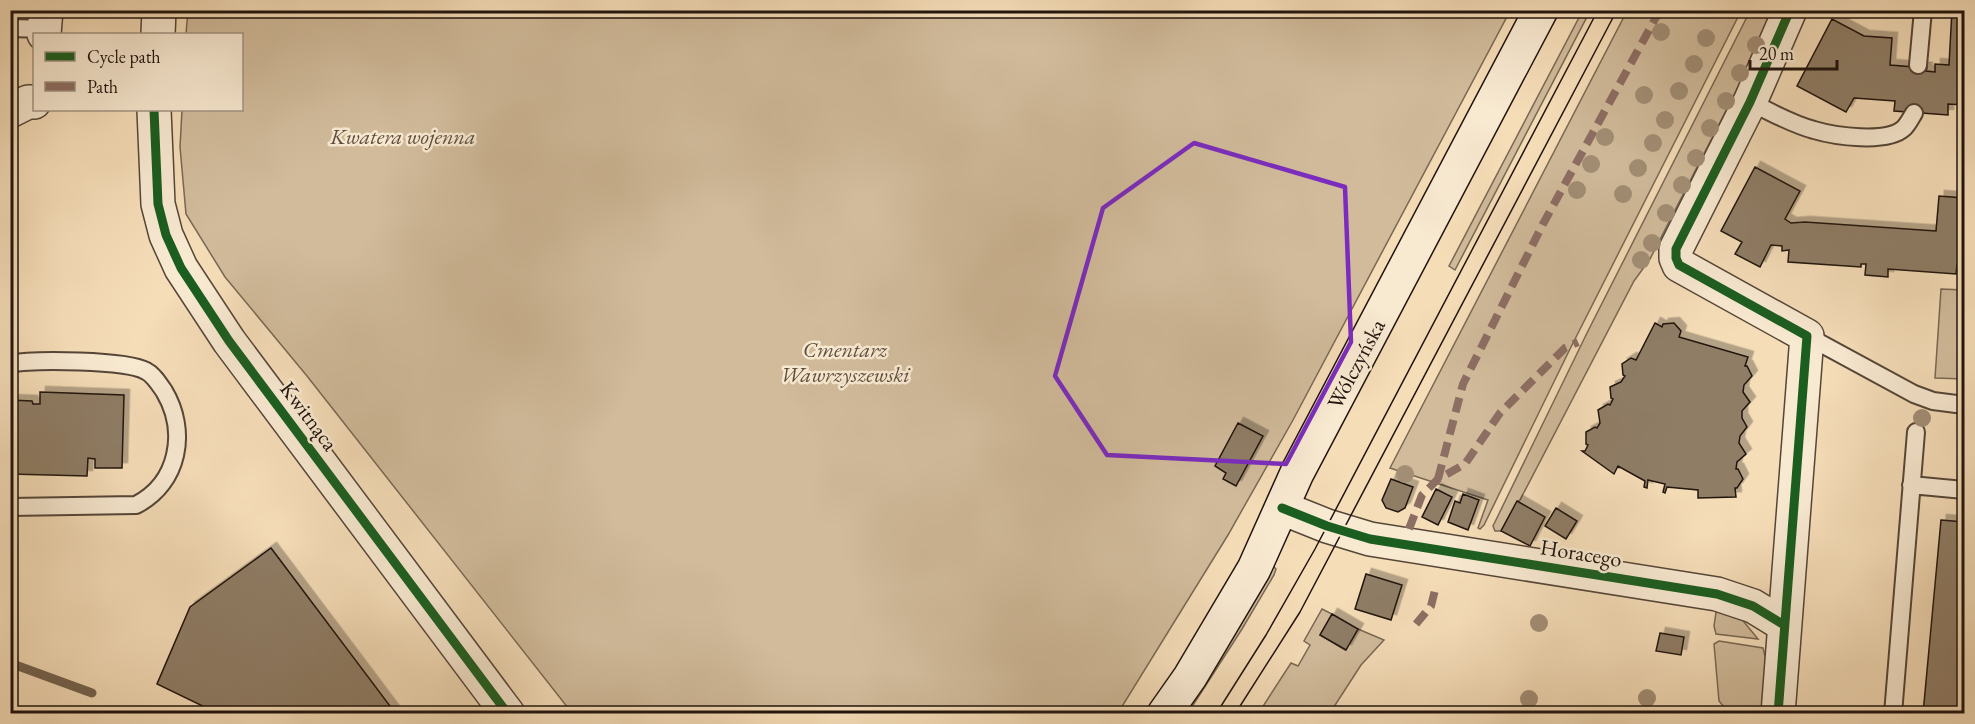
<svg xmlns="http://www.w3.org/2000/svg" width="1975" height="724" font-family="'EB Garamond',serif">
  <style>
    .green { fill: #d1bb9b; stroke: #786854; stroke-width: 1.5 }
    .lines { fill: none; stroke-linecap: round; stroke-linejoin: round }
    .stream { stroke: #756451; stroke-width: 9 }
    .building { fill: #8f7d66; stroke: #20140e; stroke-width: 1.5; filter: url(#shadow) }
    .lane-casing { stroke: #554638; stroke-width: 20 }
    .street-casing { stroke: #554638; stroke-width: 36 }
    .secondary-casing { stroke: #20140e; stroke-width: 36 }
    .lane { stroke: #f8e9d1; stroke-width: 16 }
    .street { stroke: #f8e9d1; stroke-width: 33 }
    .secondary { stroke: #f8e9d1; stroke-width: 33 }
    .tram { stroke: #20140e; stroke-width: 1.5 }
    .quiet { stroke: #8d6e63; stroke-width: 8; stroke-dasharray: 15 8; stroke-linecap: butt }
    .cycleway-casing { stroke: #f8e9d1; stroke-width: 13 }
    .cycleway { stroke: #1b5e20; stroke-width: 9 }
    .tree { fill: #a28e75 }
    .marked { fill: none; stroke: #7b2cbf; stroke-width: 4.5; stroke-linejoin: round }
    .labels { text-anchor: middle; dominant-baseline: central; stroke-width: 5; stroke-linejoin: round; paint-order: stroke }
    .park-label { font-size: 22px; font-style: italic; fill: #5e4e3f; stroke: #f8e9d1 }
    .street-label { font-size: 22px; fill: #20140e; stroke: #f8e9d1 }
  </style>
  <defs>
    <filter id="shadow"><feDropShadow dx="5.5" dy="-5.5" stdDeviation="0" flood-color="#0004"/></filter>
  </defs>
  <rect width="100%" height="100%" fill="#f5ddb8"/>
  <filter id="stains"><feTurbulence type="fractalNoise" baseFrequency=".00333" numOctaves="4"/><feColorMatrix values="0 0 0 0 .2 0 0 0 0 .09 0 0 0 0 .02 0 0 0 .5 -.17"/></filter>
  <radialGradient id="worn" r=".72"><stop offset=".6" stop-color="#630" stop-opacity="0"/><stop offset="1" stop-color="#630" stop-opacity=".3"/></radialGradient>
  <path class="green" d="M1583 10 1590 11 1455 270 1449 266Z
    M188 11H1510L1293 420 1228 535 1118 713H572L307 376 225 277 186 214 180 147 182 110H242V34H186Z
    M1627 11H1741L1569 351 1484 525 1480 529 1478 528 1488 500 1390 468Z
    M1750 11H1777L1650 259 1634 281 1520 500 1517 502 1501 531H1495L1493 526 1587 333Z
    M1941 289 1964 290V379L1935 378Z
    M1272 565 1276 569 1274 575 1242 629 1188 713 1181 714Z
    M1717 606 1740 617 1758 639 1716 634 1714 626Z
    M1322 609 1332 614 1320 635 1345 650 1358 629 1384 640 1361 665 1330 713 1258 714 1291 663 1298 666 1310 645 1304 641Z
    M1719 641 1763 648 1767 664 1766 713H1729L1719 701 1714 644Z"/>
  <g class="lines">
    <path class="stream" d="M10 663 92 693"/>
  </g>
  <path class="building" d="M1952 10H1964V105L1948 104V115L1894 111 1895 101 1854 98 1846 112 1797 86 1832 19 1864 36 1892 38 1890 65 1927 68 1926 71 1935 72V64L1949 65Z
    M1755 167 1800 191 1785 219 1791 223 1805 222 1936 231 1939 196 1964 198V265H1957L1956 274 1888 269V277L1865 275 1866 264H1861V267L1788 262 1789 250 1782 251V246L1771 245 1760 267 1735 254 1742 242 1721 231Z
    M1655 323 1662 327 1663 324 1674 323 1681 331 1679 337 1748 357 1745 366H1747L1752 376 1744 385 1743 392 1750 402 1742 411V418L1747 427 1740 436 1739 443 1746 454 1737 462 1736 469H1738L1743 479 1737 488H1735L1736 497 1698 498V490L1667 487 1665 493 1663 492 1665 484 1648 480 1647 488 1644 487 1645 481 1618 466 1614 474 1582 451H1585L1588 445 1586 444V432L1595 427 1597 428 1600 423 1598 410 1608 404 1610 405 1613 399 1611 398 1610 387 1621 382 1625 376 1623 375 1622 364 1631 358 1636 360Z
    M40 392 124 395 122 468H95V459L88 458 87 476 10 474V400L32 401 33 404H40Z
    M1238 423 1263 436 1236 486 1223 479 1226 473 1215 466Z
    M1391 479 1413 487 1405 508 1398 512 1386 508 1382 500Z
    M1436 489 1452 497 1438 525 1422 517Z
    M1463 494 1479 500 1468 530 1448 522 1455 501 1460 503Z
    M1517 501 1545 517 1530 546 1501 531Z
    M1556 508 1577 521 1566 539 1545 526Z
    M1941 520 1964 522V714H1923Z
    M271 548 396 714H219L157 684 190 607Z
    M1366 574 1402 585 1391 620 1355 609Z
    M1332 614 1358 629 1346 650 1320 635Z
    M1660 633 1684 637 1681 655 1656 651Z"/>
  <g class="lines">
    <defs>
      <path id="lane" d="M10 28 45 29
        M1918 65 1923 10
        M1750 102C1771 112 1791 124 1814 130 1834 136 1887 144 1904 128 1908 124 1911 118 1914 113
        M1807 336 1914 394 1933 401 1964 405
        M10 364C33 359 127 360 146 371 154 375 159 384 164 391 188 431 179 483 136 505L10 507
        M1911 485 1964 490
        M1893 714 1916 432"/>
      <path id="street" d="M44 34 46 10
        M158 34 159 10
        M154 110 158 204 166 235 181 268 229 341 508 714
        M10 111 28 102H34
        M1282 508 1327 526 1370 539 1717 594 1753 606 1784 625
        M1778 714 1807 336 1679 265 1676 258V249L1750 102 1790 10"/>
      <path id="secondary" d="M1164 714 1190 677 1254 569 1297 473 1541 10"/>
    </defs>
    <use href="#lane" class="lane-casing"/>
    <use href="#street" class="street-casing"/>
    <use href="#secondary" class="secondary-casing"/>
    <use href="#lane" class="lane"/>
    <use href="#street" class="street"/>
    <use href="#secondary" class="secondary"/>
    <path class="tram" d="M1216 714 1266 635 1315 549 1598 10
      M1235 714 1300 612 1617 10"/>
    <path class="quiet" d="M1438 479 1463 384 1543 224 1660 10
      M1409 529 1422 495 1438 479 1465 464 1500 413 1565 348 1578 342
      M1416 624 1431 606 1436 586"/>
    <defs>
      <path id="cycleway" d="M154 110 158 204 166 235 181 268 229 341 508 714
        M1282 508 1327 526 1370 539 1717 594 1753 606 1784 625
        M1778 714 1807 336 1679 265 1676 258V249L1750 102 1790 10"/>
    </defs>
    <use href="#cycleway" class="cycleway-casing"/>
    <use href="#cycleway" class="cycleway"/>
  </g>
  <g class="tree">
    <circle cx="1661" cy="32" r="9"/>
    <circle cx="1706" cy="38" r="9"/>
    <circle cx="1756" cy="45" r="9"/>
    <circle cx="1694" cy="64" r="9"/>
    <circle cx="1740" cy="73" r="9"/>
    <circle cx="1679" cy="91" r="9"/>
    <circle cx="1644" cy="95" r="9"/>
    <circle cx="1726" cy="101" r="9"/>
    <circle cx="1665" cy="120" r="9"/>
    <circle cx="1710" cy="128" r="9"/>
    <circle cx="1605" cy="137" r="9"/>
    <circle cx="1653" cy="143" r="9"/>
    <circle cx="1696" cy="158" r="9"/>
    <circle cx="1591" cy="164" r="9"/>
    <circle cx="1638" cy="168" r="9"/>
    <circle cx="1682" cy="185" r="9"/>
    <circle cx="1577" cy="190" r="9"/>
    <circle cx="1623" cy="194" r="9"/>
    <circle cx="1666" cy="213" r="9"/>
    <circle cx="1652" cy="243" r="9"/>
    <circle cx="1641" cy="260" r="9"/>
    <circle cx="1922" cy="418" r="9"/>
    <circle cx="1405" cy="474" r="9"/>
    <circle cx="1539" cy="623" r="9"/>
    <circle cx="1647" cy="698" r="9"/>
    <circle cx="1529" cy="699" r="9"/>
  </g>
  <path class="marked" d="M1194 143 1345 187 1351 342 1286 464 1107 455 1055 376 1103 208Z"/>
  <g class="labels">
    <g class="park-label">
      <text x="403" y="136">Kwatera wojenna</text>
      <text x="845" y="349">Cmentarz<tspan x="845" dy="25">Wawrzyszewski</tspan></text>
    </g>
    <g class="street-label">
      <text transform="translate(1356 364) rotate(-62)">Wólczyńska</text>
      <text transform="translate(309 416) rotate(53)">Kwitnąca</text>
      <text transform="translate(1581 553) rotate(9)">Horacego</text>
    </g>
  </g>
  <rect width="1975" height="724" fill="none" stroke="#f5ddb8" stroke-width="36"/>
  <rect x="12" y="12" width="1951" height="700" fill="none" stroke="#20140e" stroke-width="3"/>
  <rect x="18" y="18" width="1939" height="688" fill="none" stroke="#20140e" stroke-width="1.5"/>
  <rect x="33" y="33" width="210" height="78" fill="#f8e9d1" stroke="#a29483" stroke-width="1.5"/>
  <rect x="45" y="52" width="30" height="9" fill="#1b5e20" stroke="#a29483" stroke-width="1.5"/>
  <text x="87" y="63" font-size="18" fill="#20140e">Cycle path</text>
  <rect x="45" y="82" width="30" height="9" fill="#8d6e63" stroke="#a29483" stroke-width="1.5"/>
  <text x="87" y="93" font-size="18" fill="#20140e">Path</text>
  <path d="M1750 60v9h87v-9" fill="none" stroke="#20140e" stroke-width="3"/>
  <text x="1759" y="60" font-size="18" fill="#20140e" stroke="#f8e9d1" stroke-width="4.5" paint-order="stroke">20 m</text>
  <rect width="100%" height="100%" filter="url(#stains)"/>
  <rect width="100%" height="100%" fill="url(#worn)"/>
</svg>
